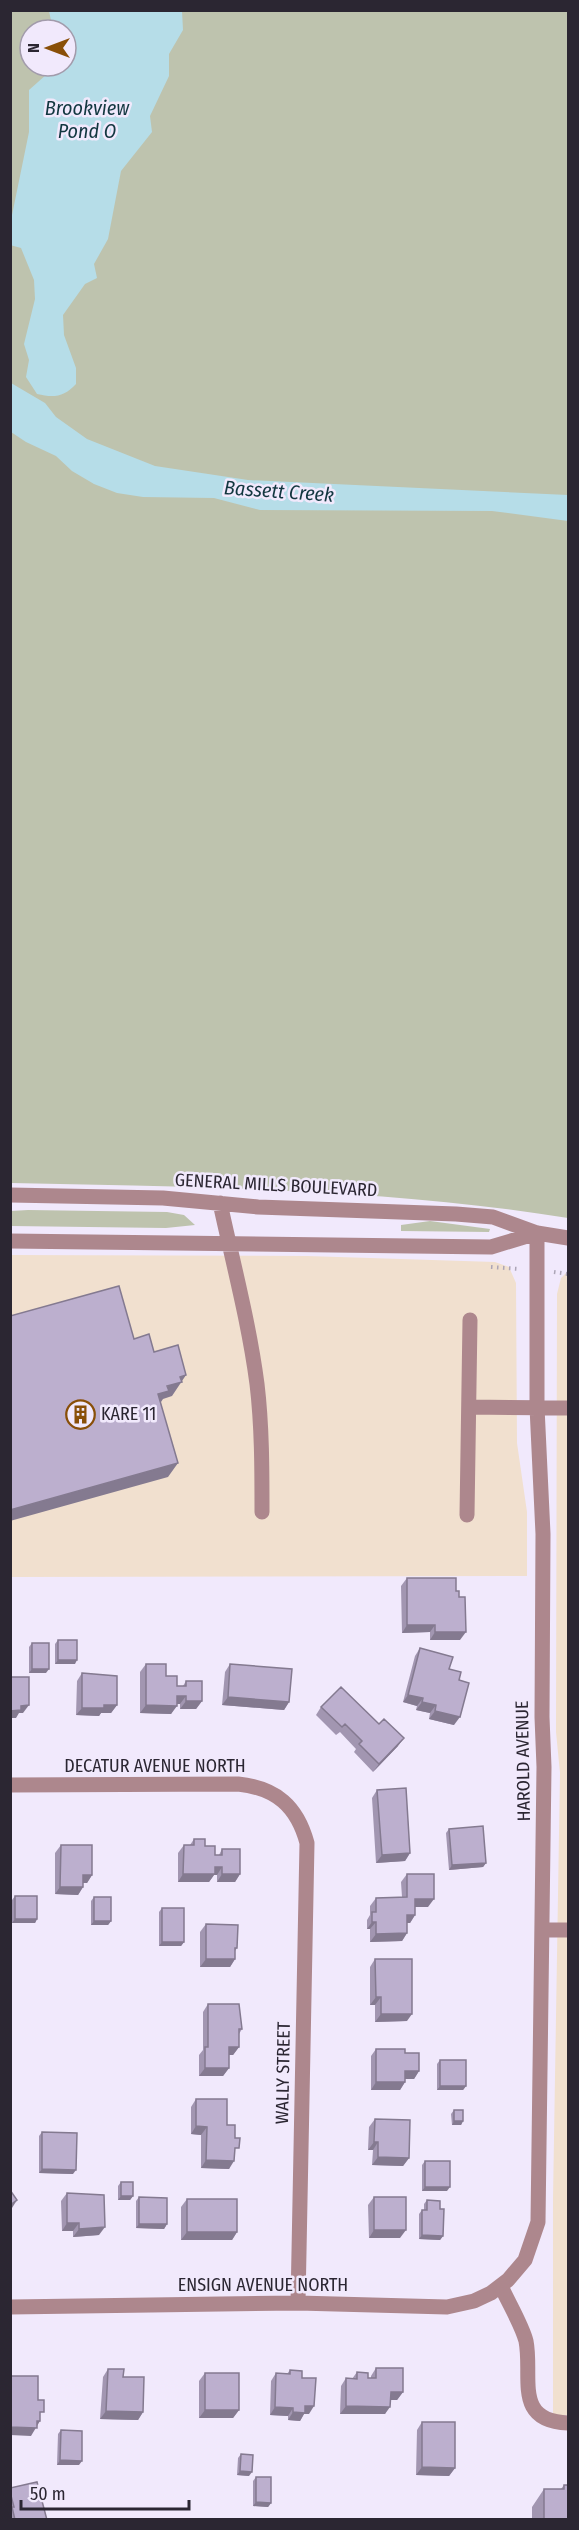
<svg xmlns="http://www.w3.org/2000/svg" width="579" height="2530" font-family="'Fira Sans Condensed',sans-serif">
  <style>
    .commercial { fill: #f1e0cf }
    .green { fill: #bec3ae; fill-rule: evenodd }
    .water { fill: #b6dde8 }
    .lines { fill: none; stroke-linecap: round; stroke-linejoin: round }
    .path { stroke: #aca5b6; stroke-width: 4; stroke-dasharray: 1.5 4.5; stroke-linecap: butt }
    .minor { stroke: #ad878d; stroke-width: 15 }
    .wall { fill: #a296b1 }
    .shaded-wall { fill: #847a90 }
    .building { fill: #bcafce; stroke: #847a90; stroke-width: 1.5 }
    .labels { text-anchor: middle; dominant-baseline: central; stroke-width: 5; stroke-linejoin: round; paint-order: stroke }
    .street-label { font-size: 18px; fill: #2b2632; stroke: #f1e9fc }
    .poi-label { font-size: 18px; fill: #2b2632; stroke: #f1e9fc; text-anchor: start }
    .water-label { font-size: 20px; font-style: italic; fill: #123740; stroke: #f1e9fc }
  </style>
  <rect width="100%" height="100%" fill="#f1e9fc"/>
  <path class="commercial" d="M11 1255 307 1256 495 1262 509 1267 516 1283 517 1443 527 1512V1576L11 1577Z
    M568 1271V2415L553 2416V2199L560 1773 556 1732 557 1294 561 1278Z"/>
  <path class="green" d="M11 11H568V1218C384 1188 197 1187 11 1183ZM30 30H66V66H30Z
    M28 1210 167 1212 184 1215 195 1225 166 1228 11 1226V1211Z
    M430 1221 490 1229 489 1232 401 1231V1225Z"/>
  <path class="water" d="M49 11H182L183 30 169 54V76L150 116 152 132 121 171 108 239 94 264 97 278 85 284 63 315 64 335 76 368V384C64 397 54 398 37 394L26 377 29 360 24 344 35 299 34 280 21 248 10 245 11 220 29 132V90L47 74 49 66H66V30H53Z
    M11 383 45 403 56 417 87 439 155 466 248 480 568 495V521L492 511 260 510 214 498 143 497 117 493 94 484 72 471 56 456 26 442 11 432Z"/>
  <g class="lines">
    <path class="path" d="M491 1267 520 1269
      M554 1272 568 1274"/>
    <path class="minor" d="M10 1195 163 1198 258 1207 456 1214 493 1217 537 1233 568 1238
      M220 1203C233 1263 249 1323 257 1384 262 1426 262 1469 262 1512
      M10 1241 491 1247 537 1233
      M469 1407 568 1408
      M467 1515 470 1320
      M10 1785 238 1784C276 1788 297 1806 307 1843L298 2303
      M543 1930H568
      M501 2286C508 2302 522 2325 526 2341 533 2377 513 2421 568 2423
      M10 2307 298 2303 447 2307 474 2301 491 2293 508 2280 525 2260 538 2222 544 1767 542 1717 543 1534 537 1407V1233"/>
  </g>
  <path class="wall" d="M407 1578 456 1591 460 1640H430V1632L402 1633 401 1586Z
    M58 1640 75 1664H55V1644Z
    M32 1643 46 1673H29V1647Z
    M420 1648 449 1669 459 1680 454 1725 429 1719 430 1713 416 1710 417 1706 403 1702 415 1656Z
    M146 1664 166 1676 177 1686H183L186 1681 202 1701 196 1709H180V1704H177L171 1714 140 1713V1672Z
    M230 1664 289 1702 284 1710 222 1705 225 1672Z
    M82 1673 117 1705 111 1713H101L99 1716 76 1715 77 1681Z
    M321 1707 398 1746 373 1772 354 1752 356 1749 340 1732 336 1735 316 1715Z
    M377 1790 410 1853 405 1861 376 1863 372 1798Z
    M449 1829 486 1863 483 1867 449 1870 446 1833Z
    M194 1839 205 1846 215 1855H219L222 1849 240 1874 235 1882H217V1875H214L209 1882H178V1853L184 1845H190Z
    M61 1845 92 1875 87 1883H83V1887L78 1895 55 1894V1853Z
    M407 1874 428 1907H415V1915L410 1923H407V1933L402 1941 370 1942V1929H367V1920L370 1915V1906L376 1898 402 1897 401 1882Z
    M15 1896 37 1919 35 1923H12V1900Z
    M94 1897 111 1921 108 1925H91V1901Z
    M162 1908 184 1942 181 1946H159V1912Z
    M206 1924 237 1948 235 1951V1959L230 1967H200V1932Z
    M375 1959 407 2021 375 2022V2005H370V1967Z
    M208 2004 242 2029 239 2034V2047L233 2055H229V2068L223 2076H199V2055L203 2050V2012Z
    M376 2049 405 2053 419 2071 414 2079H405V2082L400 2090H371V2056Z
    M440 2060 466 2086 463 2090H437V2064Z
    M196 2099 227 2125 235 2155 229 2169 201 2168V2135L191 2134V2107Z
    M454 2110 463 2121 461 2125H452L451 2114Z
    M375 2119 409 2158 403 2166 372 2165 373 2150H368L369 2127Z
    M42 2132 73 2174 39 2173V2136Z
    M425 2161 447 2191H422V2165Z
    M121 2182 133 2196 130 2200H118V2186Z
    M67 2193 99 2235 73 2237V2231H62L61 2201Z
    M139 2197 167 2224 164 2229 136 2228V2201Z
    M374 2197 400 2238H369L368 2205Z
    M187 2199 237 2232 232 2240H181V2207Z
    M427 2200 440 2209 443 2236 440 2240 419 2239V2214L422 2210H424V2204Z
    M376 2368 403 2392 397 2400H390L385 2414H340L341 2386 346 2378 352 2379 357 2372 368 2378H371V2376Z
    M108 2369 123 2377 143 2412 138 2420 100 2419 103 2377Z
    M290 2370 302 2378 309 2414H304L300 2421 288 2420V2416L270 2415 271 2381 276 2373 287 2374Z
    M205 2373 239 2410 233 2418H199V2381Z
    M422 2422 455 2468 449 2476 416 2475 417 2430Z
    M61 2430 79 2465H57L58 2434Z
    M241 2454 249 2476 237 2475 238 2458Z
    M256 2477 271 2503 268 2507 253 2506V2481Z
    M564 2485 568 2520H532V2507L544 2489H561Z
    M10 2488 47 2520H10Z"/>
  <path class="shaded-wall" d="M186 1375 172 1396 163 1399 159 1405 158 1394 180 1377Z
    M178 1463 168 1477 10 1521V1510Z
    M407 1625H435L430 1632 402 1633Z
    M435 1632H466L460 1640H430Z
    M58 1660H77L75 1664H55Z
    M32 1669H49L46 1673H29Z
    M408 1695 423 1698 417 1706 403 1702Z
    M177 1696H186L180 1704H171Z
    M228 1697 289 1702 284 1710 222 1705Z
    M186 1701H202L196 1709H180Z
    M422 1702 436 1705 430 1713 416 1710Z
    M29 1705 23 1713H19L16 1718H10V1711L21 1706Z
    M104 1705H117L111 1713H101L99 1716 76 1715 82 1708Z
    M146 1705 177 1706 171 1714 140 1713Z
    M435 1711 460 1717 454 1725 429 1719Z
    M404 1738 398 1746 373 1772 379 1764Z
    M410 1853 405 1861 376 1863 382 1855Z
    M486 1863 483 1867 449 1870 452 1865Z
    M215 1867H222L217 1875H214L209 1882H178L183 1874Z
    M222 1874H240L235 1882H217Z
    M83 1875H92L87 1883H78Z
    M60 1887H83L78 1895 55 1894Z
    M415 1899H434L428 1907H410Z
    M407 1915H415L410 1923H402Z
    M15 1919H37L35 1923H12Z
    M94 1921H111L108 1925H91Z
    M372 1922H376L370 1929H367Z
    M407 1933 402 1941 370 1942 376 1934Z
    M162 1942H184L181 1946H159Z
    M206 1959H235L230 1967H200Z
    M376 1997H381L375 2005H370Z
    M381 2014H412L407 2021 375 2022Z
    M229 2047H239L233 2055H223Z
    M205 2068H229L223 2076H199Z
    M405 2071H419L414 2079H400Z
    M376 2082H405L400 2090H371Z
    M440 2086H466L463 2090H437Z
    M454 2121H463L461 2125H452Z
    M196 2126 207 2127 201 2135 191 2134Z
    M374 2142H378L373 2150H368Z
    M378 2157 409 2158 403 2166 372 2165Z
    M206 2160 234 2161 229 2169 201 2168Z
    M42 2169 76 2170 73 2174 39 2173Z
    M425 2187H450L447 2191H422Z
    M121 2196H133L130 2200H118Z
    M17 2200 12 2208 10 2209V2205Z
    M67 2223H79L73 2231H62Z
    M139 2224H167L164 2229 136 2228Z
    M105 2227 99 2235 73 2237 79 2229Z
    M374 2230H406L400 2238H369Z
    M187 2232H237L232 2240H181Z
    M422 2235 443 2236 440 2240 419 2239Z
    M391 2392H403L397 2400H385Z
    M305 2406H314L309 2414H304L300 2421 288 2420 293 2412Z
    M346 2406 390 2407 385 2414H340Z
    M275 2407 293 2408 288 2416 270 2415Z
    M205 2410H239L233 2418H199Z
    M106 2411 143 2412 138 2420 100 2419Z
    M37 2421H40L31 2436 10 2435V2427Z
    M60 2460 82 2461 79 2465H57Z
    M422 2467 455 2468 449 2476 416 2475Z
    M240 2471 252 2472 249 2476 237 2475Z
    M256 2502 271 2503 268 2507 253 2506Z"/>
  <path class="building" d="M119 1286 134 1339 149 1334 154 1352 178 1345 186 1375 180 1377 182 1382 167 1386 169 1391 158 1394 178 1463 10 1510V1316Z
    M407 1578H456V1591H459V1597H465L466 1632H435V1625H407Z
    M58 1640H77V1660H58Z
    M32 1643H49V1669H32Z
    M420 1648 453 1657 449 1669 461 1672 459 1680 469 1683 460 1717 435 1711 436 1705 422 1702 423 1698 408 1695Z
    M146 1664H166V1676H177V1686H186V1681H202V1701H186V1696H177V1706L146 1705Z
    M230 1664 292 1669 289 1702 228 1697Z
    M82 1673 117 1676V1705H104V1708H82Z
    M10 1677H29V1705L21 1706V1710L10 1711Z
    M341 1687 379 1724 384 1719 404 1738 379 1764 359 1744 362 1741 345 1724 342 1727 321 1707Z
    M406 1788 410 1853 382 1855 377 1790Z
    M483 1826 486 1863 452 1865 449 1829Z
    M194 1839H205V1846H215V1855H222V1849H240V1874H222V1867H215V1874H183L184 1845H194Z
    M61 1845H92V1875H83V1887H60Z
    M407 1874H434V1899H415V1915H407V1933L376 1934V1922H372V1912H376V1898L407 1897Z
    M15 1896H37V1919H15Z
    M94 1897H111V1921H94Z
    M162 1908H184V1942H162Z
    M206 1924 238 1925 237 1948H235V1959H206Z
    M375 1959H412V2014H381V1997H376Z
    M208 2004H239L242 2029H239V2047H229V2068H205V2047H208Z
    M376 2049H405V2053H419V2071H405V2082H376Z
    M440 2060H466V2086H440Z
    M196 2099H227V2125H235V2138H240L239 2148H235L234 2161 206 2160 207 2127 196 2126Z
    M454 2110H463V2121H454Z
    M375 2119 410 2120 409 2158 378 2157V2142H374Z
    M42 2132 77 2133 76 2170 42 2169Z
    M425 2161H450V2187H425Z
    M121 2182H133V2196H121Z
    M10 2190 17 2200 10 2205Z
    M67 2193 104 2195 105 2227 79 2229V2223H67Z
    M139 2197 167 2198V2224H139Z
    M374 2197H406V2230H374Z
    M187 2199H237V2232H187Z
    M427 2200 440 2201V2209H444L443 2236 422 2235V2210H427Z
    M376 2368H403V2392H391L390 2407 346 2406V2378L357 2379V2372L368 2373V2378H376Z
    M108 2369H124L123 2377H144L143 2412 106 2411Z
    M290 2370 302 2371V2378H316L314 2406H305V2413L293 2412V2408L275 2407 276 2373 290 2374Z
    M205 2373H239V2410H205Z
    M10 2376H38V2400H44V2412H40V2421H37V2428L10 2427Z
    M422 2422H455V2468L422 2467Z
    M61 2430 82 2431V2461L60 2460Z
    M241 2454 253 2455 252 2472 240 2471Z
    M256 2477H271V2503L256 2502Z
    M37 2482 47 2520H15L12 2507H14L10 2492V2488Z
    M564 2485H568V2520H544V2489H564Z"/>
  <defs>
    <symbol id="building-ring" viewBox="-11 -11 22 22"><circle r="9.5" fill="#f1e9fc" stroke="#894f08" stroke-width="1.5"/><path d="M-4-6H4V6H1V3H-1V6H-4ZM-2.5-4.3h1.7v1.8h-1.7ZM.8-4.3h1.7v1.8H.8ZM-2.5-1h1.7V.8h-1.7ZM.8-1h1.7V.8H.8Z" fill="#894f08"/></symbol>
  </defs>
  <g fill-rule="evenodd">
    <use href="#building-ring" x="64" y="1398" width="33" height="33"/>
  </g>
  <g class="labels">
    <g class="street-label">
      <text transform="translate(276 1185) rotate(3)">GENERAL MILLS BOULEVARD</text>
      <text transform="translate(523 1761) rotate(-91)">HAROLD AVENUE</text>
      <text x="155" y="1766">DECATUR AVENUE NORTH</text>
      <text transform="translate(283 2073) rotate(-89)">WALLY STREET</text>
      <text x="263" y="2285">ENSIGN AVENUE NORTH</text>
    </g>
    <g class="poi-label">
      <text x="101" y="1414">KARE 11</text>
    </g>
    <g class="water-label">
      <text x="87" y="108">Brookview<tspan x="87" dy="23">Pond O</tspan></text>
      <text transform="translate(279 491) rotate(4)">Bassett Creek</text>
    </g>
  </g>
  <rect width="579" height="2530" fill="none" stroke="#2b2632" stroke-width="24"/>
  <g transform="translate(48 48) rotate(270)"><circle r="28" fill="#f1e9fc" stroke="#a29bab" stroke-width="1.5"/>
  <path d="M0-4.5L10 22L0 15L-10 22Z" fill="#894f08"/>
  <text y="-9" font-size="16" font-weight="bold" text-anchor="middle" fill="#2b2632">N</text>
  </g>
  <path d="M21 2500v9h168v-9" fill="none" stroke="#2b2632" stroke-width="3"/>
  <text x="30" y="2500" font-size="18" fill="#2b2632" stroke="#f1e9fc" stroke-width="4.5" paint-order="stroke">50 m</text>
</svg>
